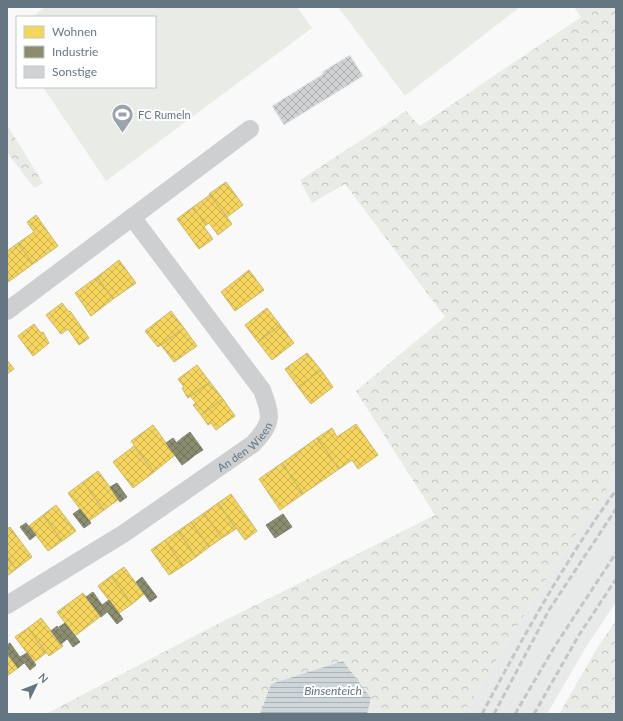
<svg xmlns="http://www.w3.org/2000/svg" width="623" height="721" font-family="Lato,sans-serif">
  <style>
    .built { fill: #e8e9e9 }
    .green { fill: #e8ebe6 }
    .forest { fill: url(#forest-crowns) }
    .water { fill: url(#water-rules) }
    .homes { fill: url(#homes-cross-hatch); stroke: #cab868 }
    .industry { fill: url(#industry-cross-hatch); stroke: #808574 }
    .building { fill: url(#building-cross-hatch); stroke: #e8e8e8 }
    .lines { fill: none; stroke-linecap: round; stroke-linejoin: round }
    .minor { stroke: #cecfd0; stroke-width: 18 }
    .rail { stroke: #c3c5c6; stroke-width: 3; stroke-dasharray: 6 3; stroke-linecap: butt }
    .labels { text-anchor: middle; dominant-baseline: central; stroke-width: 4; stroke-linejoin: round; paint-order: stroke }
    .poi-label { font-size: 11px; fill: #657683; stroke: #fff; text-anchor: start }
    .street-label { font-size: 11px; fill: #657683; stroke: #fff }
    .water-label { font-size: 12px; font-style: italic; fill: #60757c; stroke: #fff }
  </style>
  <defs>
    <pattern id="forest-crowns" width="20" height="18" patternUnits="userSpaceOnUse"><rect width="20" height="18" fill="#e8ebe6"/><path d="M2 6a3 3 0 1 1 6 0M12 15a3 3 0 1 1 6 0" fill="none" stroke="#c0c3c0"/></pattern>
    <pattern id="water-rules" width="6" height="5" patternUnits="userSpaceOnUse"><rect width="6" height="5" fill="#ced6d9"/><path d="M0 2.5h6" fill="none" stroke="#abb2b5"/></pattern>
    <pattern id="homes-cross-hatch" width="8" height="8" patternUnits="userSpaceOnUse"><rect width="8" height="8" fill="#f6d55c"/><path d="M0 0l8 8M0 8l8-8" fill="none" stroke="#cbb151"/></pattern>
    <pattern id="industry-cross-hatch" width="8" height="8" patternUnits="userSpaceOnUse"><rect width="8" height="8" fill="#8c8c6e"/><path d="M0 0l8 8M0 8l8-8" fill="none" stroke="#70725c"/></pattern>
    <pattern id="building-cross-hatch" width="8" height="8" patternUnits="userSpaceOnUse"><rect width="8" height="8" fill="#d0d2d3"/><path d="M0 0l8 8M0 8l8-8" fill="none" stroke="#acafb1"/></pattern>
  </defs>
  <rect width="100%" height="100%" fill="#f9f9f9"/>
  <path class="built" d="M616 475V602L586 647 547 714H463L547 578Z"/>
  <path class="green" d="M45 7H297L312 28 106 181 43 87H155V17H32Z
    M338 7H520L405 96Z"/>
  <path class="forest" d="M574 7H616V475L547 578 463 714H367L371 698 271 684 260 714H46L196 635 435 515 356 391 445 317 345 184 312 203 300 180 406 111 420 126 581 17Z
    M7 125 43 183 34 188 7 152Z
    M616 621V714H559L599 645Z"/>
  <path class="water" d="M343 661 371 698 367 714H260L271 684Z"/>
  <path class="homes" d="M226 182 243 205 227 217 209 194Z
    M210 195 232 224 218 235 209 223 206 225 193 207Z
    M193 207 206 225 204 227 213 239 199 249 177 219Z
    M36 215 58 246 33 264 18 243 34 232 27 222Z
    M18 243 33 264 8 282 7 251Z
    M119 260 136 283 113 299 97 277Z
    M249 270 264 290 235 311 221 292Z
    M97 277 113 299 91 316 75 293Z
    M62 303 69 312 70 311 89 338 79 345 68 329 61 334 46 315Z
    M267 308 280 325 258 342 245 325Z
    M171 311 184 328 158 347 145 331Z
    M34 324 41 333 43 332 49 343 33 356 18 336Z
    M280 325 294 343 272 360 258 342Z
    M184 328 197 346 174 362 161 345Z
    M307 353 321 370 298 387 285 369Z
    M7 360 14 369 7 374Z
    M197 365 210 382 188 398 182 388 184 387 178 379Z
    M321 370 333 387 311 404 298 387Z
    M210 382 223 399 201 415 193 405 196 403 190 396Z
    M223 399 235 416 216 430 211 423 208 425 201 415Z
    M356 424 378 455 358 469 352 460 339 469 317 438 332 428 337 437Z
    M153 425 175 455 154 472 131 441Z
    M317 438 339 469 303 494 282 463Z
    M134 446 154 472 133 488 113 462Z
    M282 463 303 494 280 510 259 479Z
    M98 471 119 499 104 510 83 482Z
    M83 482 104 510 89 521 68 493Z
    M231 494 257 531 245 540 218 503Z
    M218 503 236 529 222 538 204 513Z
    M56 505 76 531 62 541 43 515Z
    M204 513 222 538 209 547 191 522Z
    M43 515 62 541 48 551 29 526Z
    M191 522 209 547 196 557 178 531Z
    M10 527 32 557 16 569 7 556V529Z
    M178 531 196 557 183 566 165 540Z
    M165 540 183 566 169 575 151 550Z
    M7 556 16 569 7 576Z
    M124 567 144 594 132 604 111 576Z
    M111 576 132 604 119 613 98 586Z
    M83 593 101 616 75 636 57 612Z
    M41 618 63 646 49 656 28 628Z
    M28 628 46 653 34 662 15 637Z
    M7 653 18 668 7 676Z"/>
  <path class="industry" d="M190 432 203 450 195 455 182 438Z
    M173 438 189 460 182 465 166 443Z
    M182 438 195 455 189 460 176 443Z
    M117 483 127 497 120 502 110 487Z
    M80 509 91 523 84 528 73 514Z
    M283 514 292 527 275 538 266 525Z
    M26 523 36 535 30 540 20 527Z
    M142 577 157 597 150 602 136 582Z
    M93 592 107 612 101 617 86 597Z
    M109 600 123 619 117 624 102 605Z
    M65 623 80 642 73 647 59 627Z
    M57 626 67 639 61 644 51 631Z
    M10 643 24 663 18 668 7 653V645Z
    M27 653 36 665 30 670 20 657Z"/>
  <path class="building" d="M350 55 363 76 284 125 272 106 323 74 322 72Z"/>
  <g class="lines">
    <g class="minor">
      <path d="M7 311 250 129"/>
      <path id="s1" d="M7 605 123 534 253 444C273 422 272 417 262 390L132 217"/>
    </g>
    <path class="rail" d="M482 714C523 637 565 561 616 490
      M494 714 549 610 616 509
      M515 714 555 646 616 553
      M534 714 579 635 616 579"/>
  </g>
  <defs>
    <symbol id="stadium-pin" viewBox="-11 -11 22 30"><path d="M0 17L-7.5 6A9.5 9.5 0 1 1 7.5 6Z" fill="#99a4ac" stroke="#fff"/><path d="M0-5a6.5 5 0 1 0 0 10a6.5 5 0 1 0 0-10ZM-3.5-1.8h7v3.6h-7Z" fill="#fff"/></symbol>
  </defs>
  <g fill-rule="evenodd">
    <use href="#stadium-pin" x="110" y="102" width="25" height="34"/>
  </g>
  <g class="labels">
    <g class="poi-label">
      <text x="138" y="114">FC Rumeln</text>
    </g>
    <g class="street-label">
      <text stroke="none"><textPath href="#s1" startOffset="286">An den Wieen</textPath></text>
    </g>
    <g class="water-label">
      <text x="333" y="690">Binsenteich</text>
    </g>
  </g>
  <rect width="623" height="721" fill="none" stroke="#657683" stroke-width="16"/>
  <rect x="16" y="16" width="140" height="72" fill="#ffffff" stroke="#c1c8cd"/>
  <rect x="24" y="26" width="20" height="12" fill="#f6d55c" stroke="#c1c8cd"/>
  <text x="52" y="36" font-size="12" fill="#657683">Wohnen</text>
  <rect x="24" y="46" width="20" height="12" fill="#8c8c6e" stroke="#c1c8cd"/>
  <text x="52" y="56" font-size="12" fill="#657683">Industrie</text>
  <rect x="24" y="66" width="20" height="12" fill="#d0d2d3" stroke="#c1c8cd"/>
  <text x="52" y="76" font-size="12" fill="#657683">Sonstige</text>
  <g transform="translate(36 685) rotate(47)" stroke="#ffffff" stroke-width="3" paint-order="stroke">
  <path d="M0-3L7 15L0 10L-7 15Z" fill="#657683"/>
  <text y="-6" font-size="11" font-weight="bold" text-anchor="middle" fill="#657683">N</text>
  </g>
</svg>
